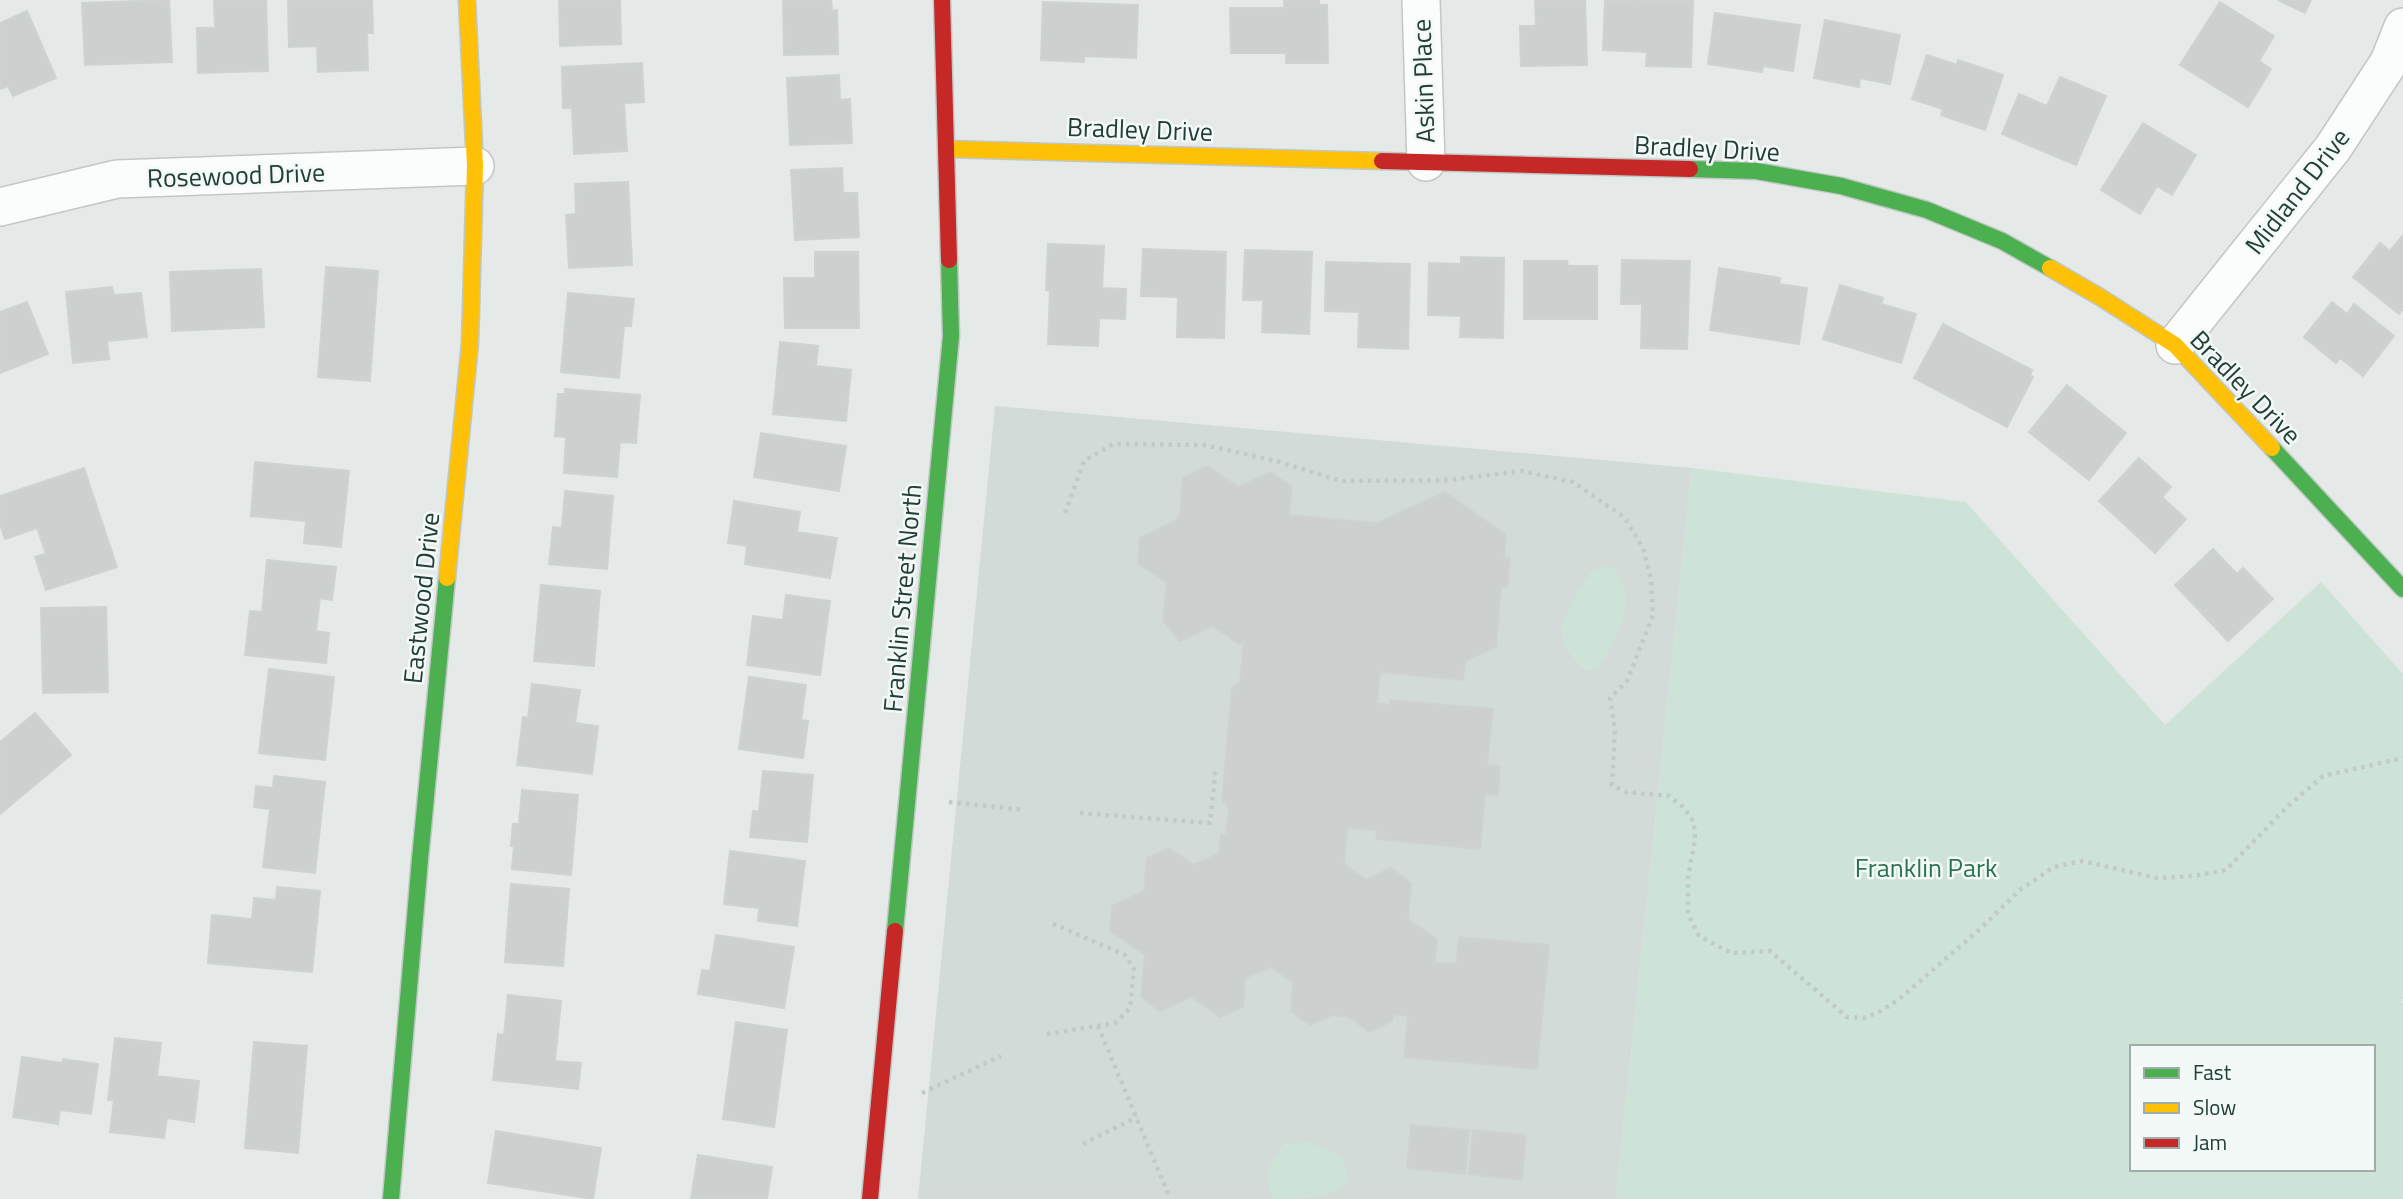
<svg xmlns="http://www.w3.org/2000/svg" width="2403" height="1199" font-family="'Titillium Web',sans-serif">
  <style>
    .built { fill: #d3dbd8 }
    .green { fill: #cee3d7; fill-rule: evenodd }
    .building { fill: #ccd1d0; stroke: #ced3d1; stroke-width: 2 }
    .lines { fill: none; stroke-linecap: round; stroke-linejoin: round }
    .street-casing { stroke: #c2c7c5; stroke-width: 40 }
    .fast-casing { stroke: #c0c8c6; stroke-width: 19 }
    .slow-casing { stroke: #c0c8c6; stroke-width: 19 }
    .jam-casing { stroke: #c0c8c6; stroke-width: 19 }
    .path { stroke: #c2cac8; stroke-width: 4.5; stroke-dasharray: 3.5 5; stroke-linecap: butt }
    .street { stroke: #fbfcfc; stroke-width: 37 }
    .fast { stroke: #4caf50; stroke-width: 16 }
    .slow { stroke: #ffc107; stroke-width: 16 }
    .jam { stroke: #c62828; stroke-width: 16 }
    .labels { text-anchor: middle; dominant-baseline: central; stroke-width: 5; stroke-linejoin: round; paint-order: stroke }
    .street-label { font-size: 26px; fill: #233d39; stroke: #f3f9f7 }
    .park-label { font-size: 26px; fill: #2e7351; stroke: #f3f9f7 }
  </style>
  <rect width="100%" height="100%" fill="#e5eae8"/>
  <path class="built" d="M995 406 1692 468 1616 1199H918Z"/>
  <path class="green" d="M1692 468 1966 502 2165 725 2321 582 2403 674V998L2401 1001 2403 1004V1199H1616ZM2132 1047H2373V1169H2132Z
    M1609 565C1643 590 1616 644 1597 670H1584L1567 650 1561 631 1571 604 1591 572Z
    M1309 1142 1342 1156 1348 1179C1332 1199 1302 1199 1274 1199 1261 1175 1268 1165 1284 1144Z"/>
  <path class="building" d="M169 0 172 62 85 65 82 3Z
    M214 0H266L268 71 198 73 197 28H215Z
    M288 0H372L373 33H367L368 70 318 72 317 46 289 47Z
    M559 0H620L621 44 560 46Z
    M783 0H831L832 11 837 10 838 54 784 55Z
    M1284 0H1319V5H1327L1328 63H1286V53H1231L1230 8H1284Z
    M1535 0H1585L1587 65 1521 66 1520 26H1536Z
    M1605 0 1693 1 1691 67 1646 66 1647 52 1603 50Z
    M2278 0H2311L2305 13Z
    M1043 2 1138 5 1136 58 1084 56V62L1041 60Z
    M2220 2 2274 36 2259 61 2271 69 2248 107 2180 65Z
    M27 11 56 78 13 96 8 86 0 89V23Z
    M1715 13 1800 25 1793 71 1763 66 1762 72 1708 64Z
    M1825 20 1900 35 1890 84 1860 78 1859 87 1814 78Z
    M1927 55 1957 65 1958 60 2003 75 1985 130 1941 115 1943 109 1912 99Z
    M642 63 644 102 624 103 627 151 574 154 572 108H563L562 67Z
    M839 75 840 100 850 99 852 143 790 145 787 78Z
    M2060 77 2106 96 2076 165 2002 134 2019 94 2047 106Z
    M2143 123 2196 155 2172 195 2157 186 2140 214 2101 190Z
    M842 168 843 193H857L859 237 795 240 791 170Z
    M628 182 632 265 569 268 566 215 576 214 575 184Z
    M2403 235V309L2399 314 2353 277 2380 243 2390 251Z
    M1048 244 1104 246 1102 288 1126 289 1125 319 1099 318 1098 346 1048 344 1050 291 1046 290Z
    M1143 249 1226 252 1224 338 1177 337 1178 297 1141 296Z
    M1245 250 1312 252 1309 334 1262 332 1263 300H1243Z
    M815 252H858L859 328H785L784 278H815Z
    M1461 257 1504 258 1503 338 1460 337 1461 316 1428 315 1429 263 1461 264Z
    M1622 260 1690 261 1687 349 1641 348 1642 304H1621Z
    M1524 261H1567L1568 266H1597V319H1524Z
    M1326 262 1410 264 1408 349 1358 347 1359 312 1325 311Z
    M326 267 378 271 370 381 318 377Z
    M1719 268 1780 278 1779 284 1807 288 1799 344 1710 330Z
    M261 269 264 327 172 331 170 272Z
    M1840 285 1883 298 1881 304 1916 314 1901 363 1823 339Z
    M112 287 114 295 141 293 147 337 107 341 109 359 73 363 66 292Z
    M568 293 634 299 631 326H624L619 378 561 372Z
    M27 302 48 354 0 373V312Z
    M2332 302 2347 314 2354 304 2394 336 2363 376 2340 358 2336 363 2304 337Z
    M1943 324 2032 370 2030 376 2033 377 2007 427 1914 378Z
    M780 342 818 346 816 366 851 370 846 421 773 414Z
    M2067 385 2126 433 2089 480 2029 432Z
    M565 389 640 395 636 443 620 442 617 477 564 473 566 437 555 436 558 394H565Z
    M761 433 846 446 839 491 754 477Z
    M2139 458 2171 487 2162 497 2186 519 2155 553 2099 501Z
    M255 462 349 471 341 547 304 543 306 521 251 516Z
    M1208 466 1238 487 1271 472 1292 487 1289 515 1377 523 1445 492 1506 535 1504 558H1510L1507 587H1501L1496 647 1465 661 1463 680 1380 672 1377 703 1390 705V700L1493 709 1487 765 1500 766 1498 795 1485 794 1480 849 1376 839 1377 830 1347 828 1344 864 1366 880 1391 868 1411 883 1408 919 1437 939 1435 963 1456 964 1459 937 1549 945 1537 1069 1404 1057 1408 1016 1393 1014 1392 1021 1369 1032 1349 1017 1332 1015 1310 1025 1291 1011 1293 983 1271 967 1245 978 1243 1007 1220 1017 1191 997 1160 1011 1141 997 1145 955 1110 931 1112 906 1144 891 1147 858 1169 848 1194 865 1219 853 1221 834 1226 835 1229 808 1222 800 1232 688 1240 682 1244 641 1239 644 1213 626 1180 641 1163 621 1167 583 1138 563 1140 538 1176 520 1180 514 1183 478Z
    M84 468 117 567 46 590 35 557 46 554 37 528 5 539 0 524V496Z
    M565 491 613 496 607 569 549 564 553 527 562 528Z
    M734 501 800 512 797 532 837 538 830 578 745 564 747 546 728 543Z
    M2213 549 2237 574 2243 568 2273 599 2228 641 2175 585Z
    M267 560 336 567 332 600 320 598 316 631 329 633 326 663 245 655 250 611 262 612Z
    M541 585 600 591 594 666 534 661Z
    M786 595 830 601 820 675 747 665 753 616 783 620Z
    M106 607 108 692 43 693 41 608Z
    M269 669 334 677 325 760 259 753Z
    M749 677 806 685 801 720 808 721 803 758 739 749Z
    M532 684 580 690 575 723 598 726 592 774 517 765 523 717 528 718Z
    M35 713 71 755 0 814V742Z
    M763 771 813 775 807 842 750 837 753 811 759 812Z
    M274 776 325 782 315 873 263 867 270 809 254 807 256 786 273 788Z
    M522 790 578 795 571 875 512 869 514 846H511L513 824H519Z
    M730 851 805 861 797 926 758 921 759 908 724 904Z
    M511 884 569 889 563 966 505 962Z
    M277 887 320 891 312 972 208 963 212 915 252 919 254 898 276 900Z
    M716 935 794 947 784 1008 698 994 702 970 710 971Z
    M508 995 561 1001 555 1061 581 1063 578 1089 493 1080 498 1034 504 1035Z
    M736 1022 787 1030 774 1127 723 1119Z
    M115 1038 161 1043 157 1076 199 1081 194 1122 167 1118 164 1138 110 1132 114 1100H108Z
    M254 1042 307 1046 298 1153 245 1148Z
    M22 1057 62 1063 63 1059 98 1064 91 1114 60 1110 58 1124 13 1117Z
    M1411 1125 1469 1130 1465 1174 1407 1168Z
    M1473 1130 1526 1135 1522 1180 1469 1174Z
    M496 1131 601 1148 593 1199 488 1183Z
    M698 1155 772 1167 767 1199H691Z"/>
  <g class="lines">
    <defs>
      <path id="street" d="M1421 0 1426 162
        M0 207 117 179 475 166
        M2175 345 2333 148 2389 62 2403 27"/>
      <path id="fast" d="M1690 169 1756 171 1841 186 1927 210 2002 241 2050 268
        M2272 448 2403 589
        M895 931 951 336 949 260
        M391 1199 420 859 447 578"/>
      <path id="slow" d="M947 149 1382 161
        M2050 268 2100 297 2175 345 2272 448
        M447 578 470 343 475 166 467 0"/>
      <path id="jam" d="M942 0 949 260
        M1382 161 1690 169
        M870 1199 895 931"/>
    </defs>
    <use href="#street" class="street-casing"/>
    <use href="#fast" class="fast-casing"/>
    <use href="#slow" class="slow-casing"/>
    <use href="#jam" class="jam-casing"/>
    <path class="path" d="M1065 513 1084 461 1113 444 1204 445 1276 461 1341 481 1450 480 1521 471 1573 482 1624 517 1643 548 1651 579 1653 615 1627 681 1610 698 1615 730 1612 785 1626 792 1669 796 1683 807 1694 822 1695 840 1688 877V914L1699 936 1731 953 1770 951 1847 1017 1864 1018 1881 1011 1898 1000 1979 930 2021 889 2054 867 2082 861 2157 878 2193 876 2226 870 2289 805 2323 776 2403 758
      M949 802 1025 810
      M1080 813 1210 823 1216 767
      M1098 1026 1167 1191V1199
      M1047 1034 1115 1023 1130 1008 1134 969 1125 955 1049 922
      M922 1093 1001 1056
      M1083 1144 1137 1117"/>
    <use href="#street" class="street"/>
    <use href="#fast" class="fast"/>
    <use href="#slow" class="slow"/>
    <use href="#jam" class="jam"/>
  </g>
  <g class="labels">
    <g class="street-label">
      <text transform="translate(1423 81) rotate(-92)">Askin Place</text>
      <text transform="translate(1140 129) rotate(2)">Bradley Drive</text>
      <text transform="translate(1707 148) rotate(3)">Bradley Drive</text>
      <text transform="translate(236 175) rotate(-2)">Rosewood Drive</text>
      <text transform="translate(2297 191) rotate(-52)">Midland Drive</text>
      <text transform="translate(2246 387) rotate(46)">Bradley Drive</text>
      <text transform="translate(421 598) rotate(-84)">Eastwood Drive</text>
      <text transform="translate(902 598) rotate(-85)">Franklin Street North</text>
    </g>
    <g class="park-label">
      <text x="1926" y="867">Franklin Park</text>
    </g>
  </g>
  <rect x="2130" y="1045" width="245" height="126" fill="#f3f9f7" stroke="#a0aeab" stroke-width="2"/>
  <rect x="2144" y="1068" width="35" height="10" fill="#4caf50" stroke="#a0aeab" stroke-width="2"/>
  <text x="2193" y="1080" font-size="21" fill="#233d39">Fast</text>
  <rect x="2144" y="1103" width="35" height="10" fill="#ffc107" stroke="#a0aeab" stroke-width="2"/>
  <text x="2193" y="1115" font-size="21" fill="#233d39">Slow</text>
  <rect x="2144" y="1138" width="35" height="10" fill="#c62828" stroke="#a0aeab" stroke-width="2"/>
  <text x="2193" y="1150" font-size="21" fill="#233d39">Jam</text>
</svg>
